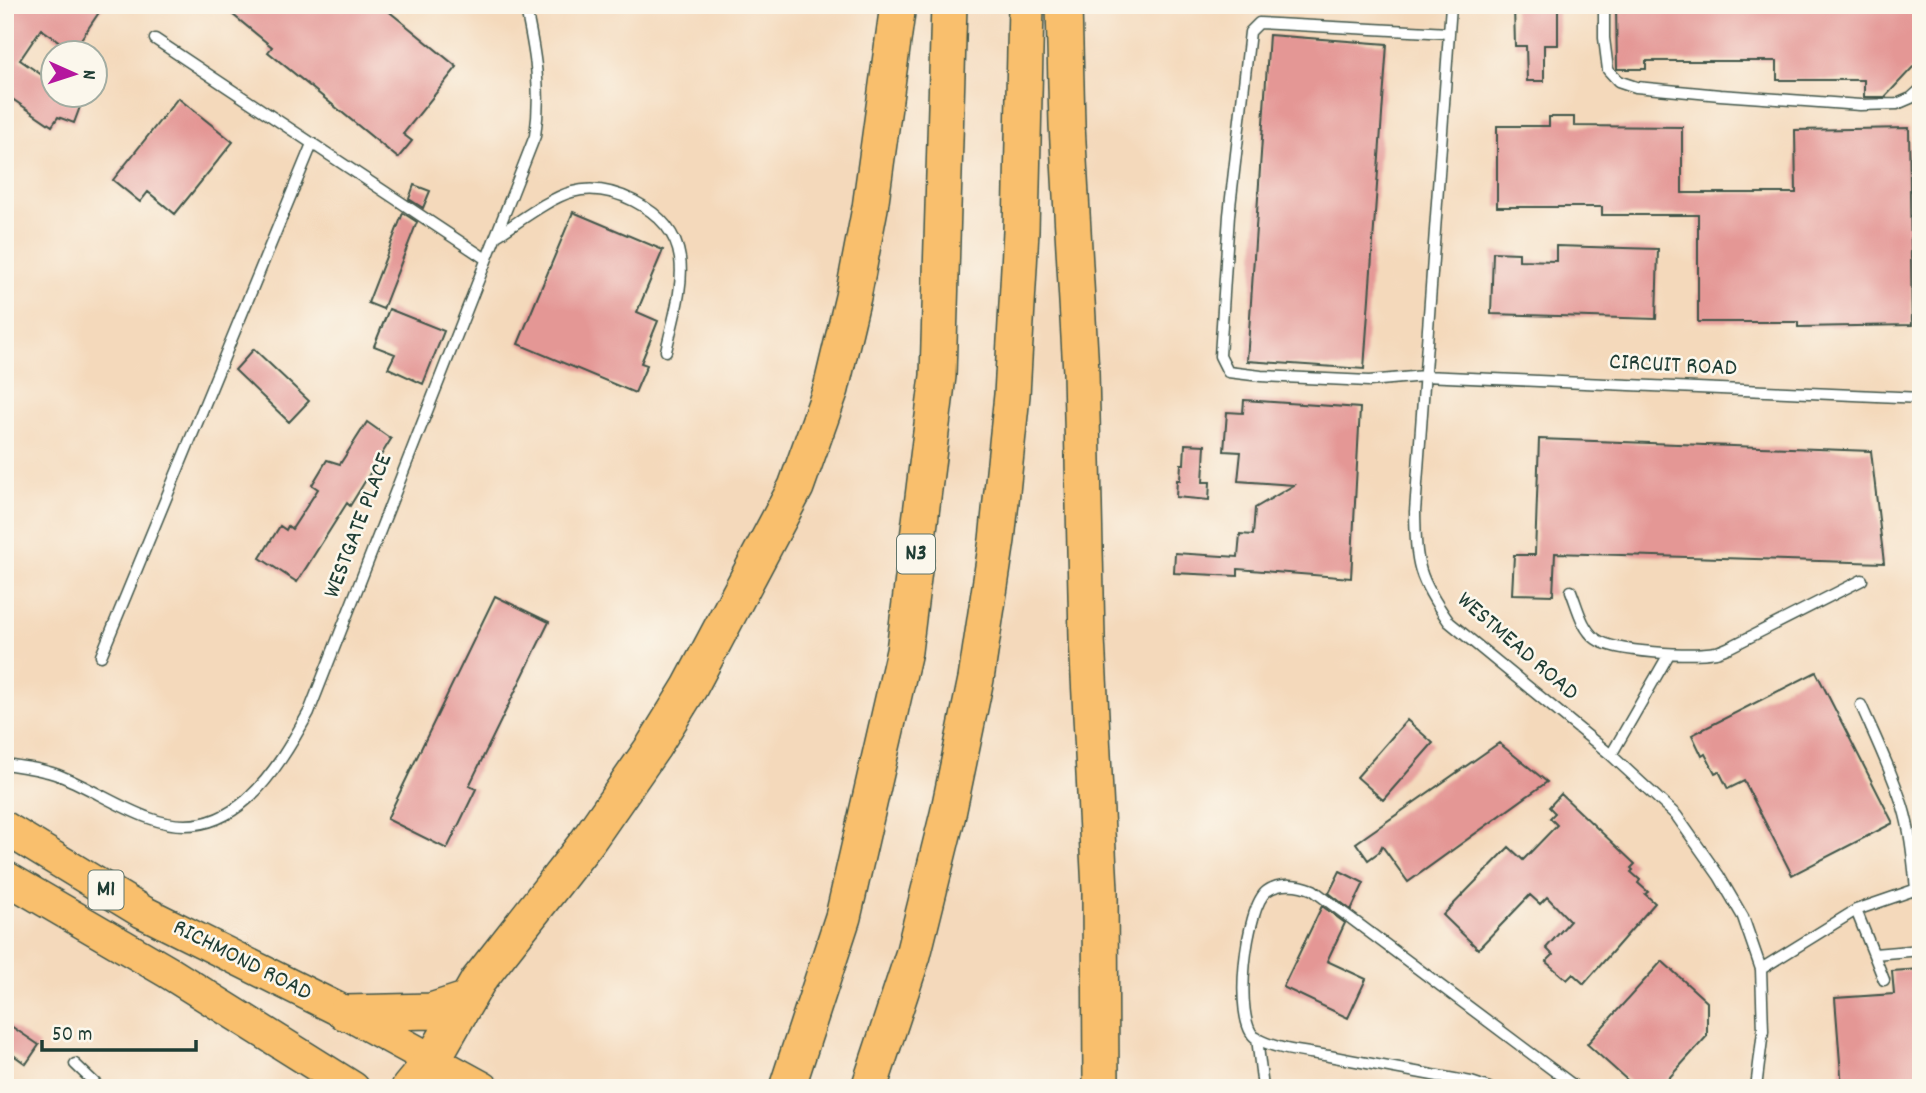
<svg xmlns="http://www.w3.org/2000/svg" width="1926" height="1093" font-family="Dekko,sans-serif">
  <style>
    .building { fill: #e49795 }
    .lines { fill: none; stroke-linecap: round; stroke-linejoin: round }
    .service-casing { stroke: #3f5448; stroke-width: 13 }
    .trunk-casing { stroke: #3f5448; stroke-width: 35 }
    .motorway-casing { stroke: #3f5448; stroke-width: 38 }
    .service { stroke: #fff; stroke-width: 10 }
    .trunk { stroke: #f9bf6d; stroke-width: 32 }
    .motorway { stroke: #f9bf6d; stroke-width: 35 }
    .labels { text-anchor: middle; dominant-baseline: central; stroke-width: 5; stroke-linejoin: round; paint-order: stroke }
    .shield { fill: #fbf7ec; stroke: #61756b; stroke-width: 2 }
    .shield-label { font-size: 23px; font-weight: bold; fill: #1f3d34 }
    .street-label { font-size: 24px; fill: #1f3d34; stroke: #fbf7ec }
  </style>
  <rect width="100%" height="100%" fill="#fbf7ec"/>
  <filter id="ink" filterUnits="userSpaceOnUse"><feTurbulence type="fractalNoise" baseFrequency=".0143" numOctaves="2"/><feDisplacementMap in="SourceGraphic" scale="14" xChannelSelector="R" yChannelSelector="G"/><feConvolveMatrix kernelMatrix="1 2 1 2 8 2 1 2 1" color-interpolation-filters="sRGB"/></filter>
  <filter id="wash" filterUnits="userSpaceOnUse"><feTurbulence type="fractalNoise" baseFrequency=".00686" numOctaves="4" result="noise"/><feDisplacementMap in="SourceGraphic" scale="28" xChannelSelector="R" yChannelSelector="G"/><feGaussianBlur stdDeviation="1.57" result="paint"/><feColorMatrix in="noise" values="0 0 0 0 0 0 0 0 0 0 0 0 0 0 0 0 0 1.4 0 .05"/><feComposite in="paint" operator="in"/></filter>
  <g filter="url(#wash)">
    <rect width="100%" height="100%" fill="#f4d9bb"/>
    <g id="blocks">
      <path class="building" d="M5 5H104L73 51 41 29 20 60 52 82V94H73L70 100 81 104 74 123 58 117 52 126 5 94Z
        M221 5H381L457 67 403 134 412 141 398 158 268 52 272 47Z
        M1514 5H1558V45H1544V81H1527L1526 46H1515Z
        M1616 5H1921V67H1913L1885 97H1864V80H1777V61H1646V69H1617Z
        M1269 35 1387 44 1364 369 1247 361Z
        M178 98 233 142 175 214 148 192 140 202 113 180Z
        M1549 117H1574V126L1682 127V193H1796L1795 130 1909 128 1912 325 1798 327V322H1698V215H1602V207H1497V126H1549Z
        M414 185 430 191 423 208 409 199Z
        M573 212 663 250 637 312 658 321 641 363 647 365 635 393 518 344Z
        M403 213 417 222 383 309 368 303Z
        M1556 246 1658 249 1656 319 1491 314 1493 252 1519 253V260L1556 261Z
        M389 309 444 331 423 384 388 368 395 354 374 346Z
        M254 349 309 401 289 422 235 370Z
        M1244 400 1360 408 1351 578 1238 569V576L1174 573 1175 553 1238 557 1240 534 1253 535 1255 508 1294 485 1238 481 1241 452 1224 451 1227 412 1243 413Z
        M367 422 391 439 350 506 347 503 297 582 260 558 280 526 286 530 288 526 292 529 318 489 312 485 327 460 340 464Z
        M1539 439 1871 451 1884 563 1555 553 1553 595 1512 594 1514 555H1535Z
        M1185 444 1205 445 1203 482H1210L1209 500 1176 497 1177 480H1180L1181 464H1184Z
        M495 596 549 622 469 786 476 789 447 849 387 819Z
        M1816 672 1893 823 1792 875 1744 781 1728 789 1719 771 1715 773 1705 754 1702 756 1692 735Z
        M1407 720 1433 743 1383 800 1357 777Z
        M1499 743 1547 782 1408 882 1382 846 1379 852 1368 860 1356 843Z
        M1561 794 1635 864 1631 868 1633 870 1631 872 1640 880 1638 883 1648 892 1645 894 1655 903 1584 984 1573 974 1567 980 1546 962 1553 955 1546 948 1570 921 1547 897 1540 904 1530 895 1478 949 1443 915 1509 847 1523 860 1557 825 1550 818 1555 813 1549 807Z
        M1340 871 1364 883 1351 910 1329 893Z
        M1322 906 1345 923 1327 961 1366 979 1348 1018 1283 987Z
        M1662 961 1707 1002V1036L1660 1088H1636L1587 1044Z
        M1921 969V1088H1842L1835 998 1894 994 1892 971Z
        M5 1022 39 1045 26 1064 5 1049Z"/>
    </g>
  </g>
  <g filter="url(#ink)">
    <use href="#blocks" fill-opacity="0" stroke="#3f5448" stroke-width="2"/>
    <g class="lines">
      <defs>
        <path id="service" d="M1451 5 1415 512C1416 565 1418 578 1449 622L1611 755 1676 815 1719 876 1743 917 1761 969 1763 1031 1756 1088
          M1604 5V38L1608 70 1618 81 1636 87 1720 95 1860 105 1897 104 1911 98 1921 89
          M1449 33 1259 23 1250 32 1229 215 1220 356 1228 372 1261 376 1369 381 1424 376 1921 398
          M155 39 486 259
          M498 235C517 223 551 197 572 192 594 186 614 191 634 201 702 236 680 290 666 351
          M1571 591C1577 606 1582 629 1596 639 1615 653 1693 656 1716 652 1721 651 1727 648 1732 646L1862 580
          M101 656 312 144
          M1861 705C1876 739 1892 772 1903 807 1911 833 1913 861 1916 889
          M1611 755 1669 654
          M5 764C24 767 45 769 63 777 92 789 119 807 149 818 231 849 276 772 309 712L535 136C542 90 535 50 525 5
          M1856 910 1884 980
          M1874 954 1921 950
          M1761 969 1856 910 1920 888
          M1257 1038 1263 1088
          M75 1064 100 1088
          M1489 1088 1471 1082C1423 1073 1376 1065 1329 1056 1306 1052 1276 1050 1256 1038 1232 1022 1246 906 1267 891 1280 882 1299 884 1313 890L1577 1088"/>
        <path id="trunk" d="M5 828 143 912 346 1013 483 1088
          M5 877 168 972 353 1088"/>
        <path id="motorway" d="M1064 5 1067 125 1081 372 1087 638 1100 890 1101 1088
          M346 1013 431 1011 465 1000
          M409 1088 433 1059 478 981 587 842 653 747 690 687 796 487 831 389 853 297 870 208 898 5
          M787 1088 843 917 904 651 938 376 949 5
          M869 1088 913 955 948 814 976 679 997 540 1012 395 1021 231 1026 5"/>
      </defs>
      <use href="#service" class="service-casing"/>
      <use href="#trunk" class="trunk-casing"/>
      <use href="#motorway" class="motorway-casing"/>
      <use href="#service" class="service"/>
      <use href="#trunk" class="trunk"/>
      <use href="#motorway" class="motorway"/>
    </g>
  </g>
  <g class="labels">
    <g class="shield">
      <rect x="897" y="534.5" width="38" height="39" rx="5"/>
      <rect x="88.5" y="870.5" width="35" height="39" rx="5"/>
    </g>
    <g class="shield-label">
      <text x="916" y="554">N3</text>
      <text x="106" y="890">M1</text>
    </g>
    <g class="street-label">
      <text transform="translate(1673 366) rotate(3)">CIRCUIT ROAD</text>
      <text transform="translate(359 526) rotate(-69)">WESTGATE PLACE</text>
      <text transform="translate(1517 647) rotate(41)">WESTMEAD ROAD</text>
      <text transform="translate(242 961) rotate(27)">RICHMOND ROAD</text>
    </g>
  </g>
  <rect width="1926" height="1093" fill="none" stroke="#fbf7ec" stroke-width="28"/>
  <g transform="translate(74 74) rotate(93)"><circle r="33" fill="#fbf7ec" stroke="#a3ada2" stroke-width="2"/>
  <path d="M0-5L12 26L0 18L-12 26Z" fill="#b5179e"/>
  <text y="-10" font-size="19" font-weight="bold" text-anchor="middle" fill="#1f3d34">N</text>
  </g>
  <path d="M42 1040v10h154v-10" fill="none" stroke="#1f3d34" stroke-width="3.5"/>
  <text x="52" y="1040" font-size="21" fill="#1f3d34" stroke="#fbf7ec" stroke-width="5" paint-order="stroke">50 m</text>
</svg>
